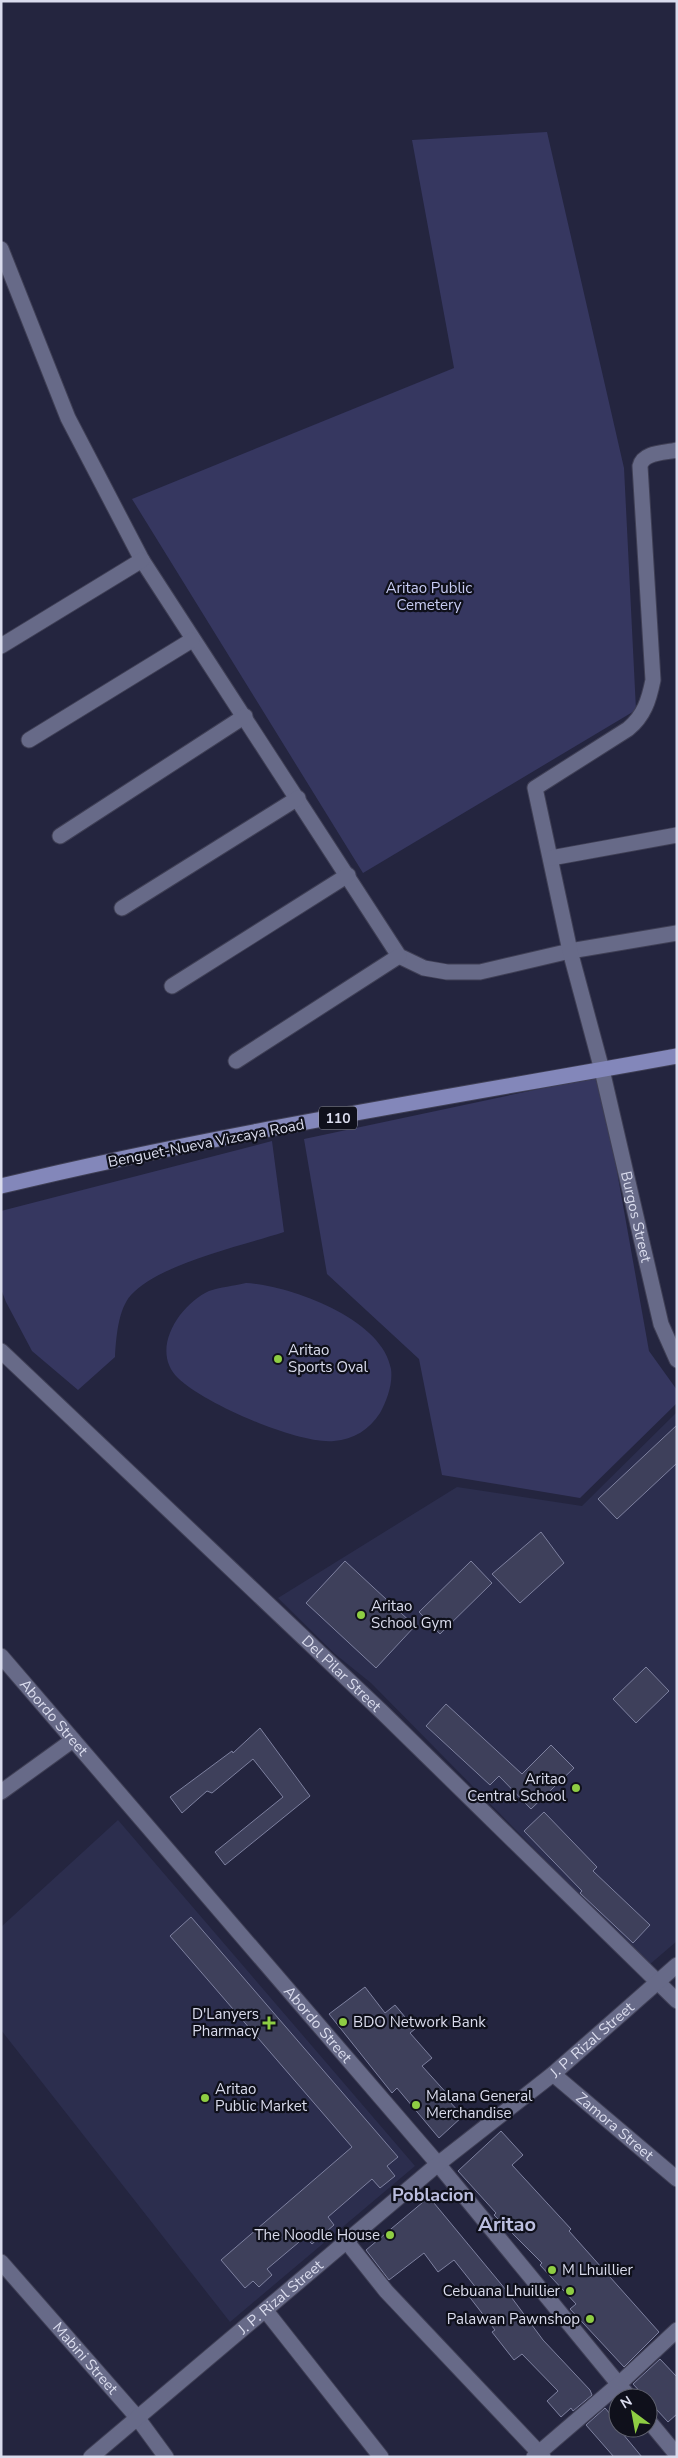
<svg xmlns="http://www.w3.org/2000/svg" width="678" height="2458" font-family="'Nunito Sans',sans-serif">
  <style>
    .built { fill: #2c2e4e }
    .green { fill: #363760 }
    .building { fill: #3e405b; stroke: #7e81a0 }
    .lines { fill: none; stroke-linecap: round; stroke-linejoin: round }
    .minor-casing { stroke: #3f3f55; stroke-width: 17 }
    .major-casing { stroke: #3f3f55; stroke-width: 17 }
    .minor { stroke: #676a88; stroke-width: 15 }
    .major { stroke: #8387ba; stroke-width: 15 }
    .poi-dot { fill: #8ecd43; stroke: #0f101b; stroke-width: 2 }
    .labels { text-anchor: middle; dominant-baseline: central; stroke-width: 4.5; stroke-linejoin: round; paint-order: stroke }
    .shield { fill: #0f101b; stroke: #9d9fae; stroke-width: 1 }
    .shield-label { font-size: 14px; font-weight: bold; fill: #dadced }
    .park-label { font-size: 15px; fill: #c8ccf3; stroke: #0f101b }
    .street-label { font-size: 15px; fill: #dadced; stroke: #0f101b }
    .poi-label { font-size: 15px; fill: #dadced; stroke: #0f101b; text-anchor: start }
    .quarter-label { font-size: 18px; font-weight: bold; fill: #bcbfe0; stroke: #0f101b }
    .district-label { font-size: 20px; font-weight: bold; fill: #bcbfe0; stroke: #0f101b }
  </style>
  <rect width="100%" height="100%" fill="#24253f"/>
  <path class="built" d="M677 1412V1941L649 1965 371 1683 335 1654 278 1598 457 1487 582 1506Z
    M118 1820 415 2166 230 2322 1 2030V1927Z"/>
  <path class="green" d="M547 132 624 468 636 710 363 873 132 499 454 368 412 140Z
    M600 1076 649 1351 677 1390V1403L580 1498 442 1475 419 1359 327 1274 304 1139Z
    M272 1141 284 1232C241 1246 161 1263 131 1295 118 1309 116 1339 115 1357L78 1390 32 1351 6 1302 1 1289V1211Z
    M246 1283C290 1285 383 1319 391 1369 393 1384 387 1400 380 1413 369 1430 354 1439 334 1441 299 1445 203 1403 178 1378 149 1350 180 1304 209 1291 220 1287 234 1286 246 1283Z"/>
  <path class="building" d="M677 1425V1463L617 1519 598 1499Z
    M541 1532 564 1563 520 1603 492 1574Z
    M345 1561 415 1626 376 1668 306 1603Z
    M471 1561 492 1583 440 1634 419 1612Z
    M646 1667 669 1691 636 1723 613 1699Z
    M446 1704 522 1774 551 1745 574 1768 531 1809 499 1776 490 1785 426 1726Z
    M260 1728 310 1796 225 1865 215 1852 283 1797 253 1759 212 1793 207 1791 182 1813 170 1797 232 1751 233 1753Z
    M544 1812 597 1867 593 1871 650 1925 633 1943 580 1893 582 1891 524 1831Z
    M191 1917 398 2157 387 2166 395 2176 380 2188 372 2179 328 2217 334 2225 312 2244 305 2237 267 2269 272 2275 259 2287 253 2281 245 2288 221 2260 352 2147 170 1936Z
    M365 1987 385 2013 395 2005 415 2029 410 2033 432 2058 422 2066 450 2097 447 2099 463 2116 439 2138 397 2088 392 2093 329 2014Z
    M501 2131 523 2155 512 2165 571 2229 569 2231 659 2332 624 2367 570 2309 576 2304 540 2265 542 2263 494 2215 496 2213 458 2171Z
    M429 2197 506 2290 543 2340 590 2390 592 2395 573 2411 571 2408 561 2417 547 2401 558 2391 522 2354 514 2360 492 2332 495 2330 468 2295 477 2289 454 2260 438 2272 424 2253 389 2280 366 2250Z
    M660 2359 677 2377V2414L668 2422 633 2384Z
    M605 2408 618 2423V2428L642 2457H614L586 2425Z"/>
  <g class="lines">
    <defs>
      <g id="minor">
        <path d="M1 249 68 418 142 560 399 956 424 968 447 972H480L570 951 677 933"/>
        <path id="s1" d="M677 450C665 453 643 452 640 466L653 680C649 700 644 716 628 729L535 788 570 951 602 1070 661 1324 677 1360"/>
        <path d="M1 646 142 560"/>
        <path d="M29 740 192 640"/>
        <path d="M60 836 245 716"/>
        <path d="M551 858 677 835"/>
        <path d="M122 908 298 798"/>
        <path d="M172 986 348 875"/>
        <path d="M236 1061 399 956"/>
        <path id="s2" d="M1 1351 381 1711 677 2001"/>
        <path id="s3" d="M1 1656 438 2164 630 2398"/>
        <path d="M1 1792 73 1740"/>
        <path id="s4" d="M553 2074 677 2179"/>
        <path d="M347 2242 386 2291 543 2457"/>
        <path id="s5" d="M1 2262 136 2416 166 2457"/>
        <path d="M266 2311 381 2457"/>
        <path d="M648 2420 677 2455"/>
        <path id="s6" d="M91 2457 438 2164 553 2074 677 1965"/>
        <path d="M534 2457 619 2384 677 2330"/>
      </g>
      <path id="major" d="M1 1186C224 1132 452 1097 677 1056"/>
    </defs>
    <use href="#minor" class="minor-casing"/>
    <use href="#major" class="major-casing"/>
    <use href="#minor" class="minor"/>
    <use href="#major" class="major"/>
  </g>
  <g class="poi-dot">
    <circle cx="278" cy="1359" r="5"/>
    <circle cx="361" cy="1615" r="5"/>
    <circle cx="576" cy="1788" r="5"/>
    <circle cx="343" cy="2022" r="5"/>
    <path d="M266.5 2015.5h5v5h5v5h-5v5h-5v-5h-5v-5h5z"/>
    <circle cx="205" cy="2098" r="5"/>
    <circle cx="416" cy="2105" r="5"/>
    <circle cx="390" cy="2235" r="5"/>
    <circle cx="552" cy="2270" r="5"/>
    <circle cx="570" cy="2291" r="5"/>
    <circle cx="590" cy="2319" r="5"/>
  </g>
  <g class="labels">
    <rect class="shield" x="319" y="1106.5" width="38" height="23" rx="4"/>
    <g class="shield-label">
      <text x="338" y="1118">110</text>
    </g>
    <g class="park-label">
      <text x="429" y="588">Aritao Public<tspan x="429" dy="17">Cemetery</tspan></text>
    </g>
    <g class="street-label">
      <text transform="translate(206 1143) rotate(-11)">Benguet-Nueva Vizcaya Road</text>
      <text stroke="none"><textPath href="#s1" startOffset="864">Burgos Street</textPath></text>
      <text stroke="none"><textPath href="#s2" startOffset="469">Del Pilar Street</textPath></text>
      <text stroke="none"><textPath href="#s3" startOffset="81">Abordo Street</textPath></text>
      <text stroke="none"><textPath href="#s3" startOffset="486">Abordo Street</textPath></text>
      <text stroke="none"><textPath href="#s6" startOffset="652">J. P. Rizal Street</textPath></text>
      <text stroke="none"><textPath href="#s4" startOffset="81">Zamora Street</textPath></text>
      <text stroke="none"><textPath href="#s6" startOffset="248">J. P. Rizal Street</textPath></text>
      <text stroke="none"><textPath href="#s5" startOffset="128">Mabini Street</textPath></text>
    </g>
    <g class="poi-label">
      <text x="288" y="1350">Aritao<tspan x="288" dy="17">Sports Oval</tspan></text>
      <text x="371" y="1606">Aritao<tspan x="371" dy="17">School Gym</tspan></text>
      <text x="566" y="1779" text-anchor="end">Aritao<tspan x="566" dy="17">Central School</tspan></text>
      <text x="259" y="2014" text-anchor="end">D'Lanyers<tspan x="259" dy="17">Pharmacy</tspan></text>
      <text x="353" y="2022">BDO Network Bank</text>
      <text x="215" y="2089">Aritao<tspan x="215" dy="17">Public Market</tspan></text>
      <text x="426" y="2096">Malana General<tspan x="426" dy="17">Merchandise</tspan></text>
      <text x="380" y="2235" text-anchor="end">The Noodle House</text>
      <text x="562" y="2270">M Lhuillier</text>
      <text x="560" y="2291" text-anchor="end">Cebuana Lhuillier</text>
      <text x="580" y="2319" text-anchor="end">Palawan Pawnshop</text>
    </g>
    <g class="quarter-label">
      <text x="433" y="2195">Poblacion</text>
    </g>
    <g class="district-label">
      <text x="507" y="2224">Aritao</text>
    </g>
  </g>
  <rect width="678" height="2458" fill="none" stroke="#dadced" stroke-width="5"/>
  <g transform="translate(633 2413) rotate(328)"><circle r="24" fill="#0f101b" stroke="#60626f"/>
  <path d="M0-4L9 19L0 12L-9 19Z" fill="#8ecd43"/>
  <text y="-8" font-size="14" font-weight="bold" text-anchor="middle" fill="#dadced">N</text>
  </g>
</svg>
